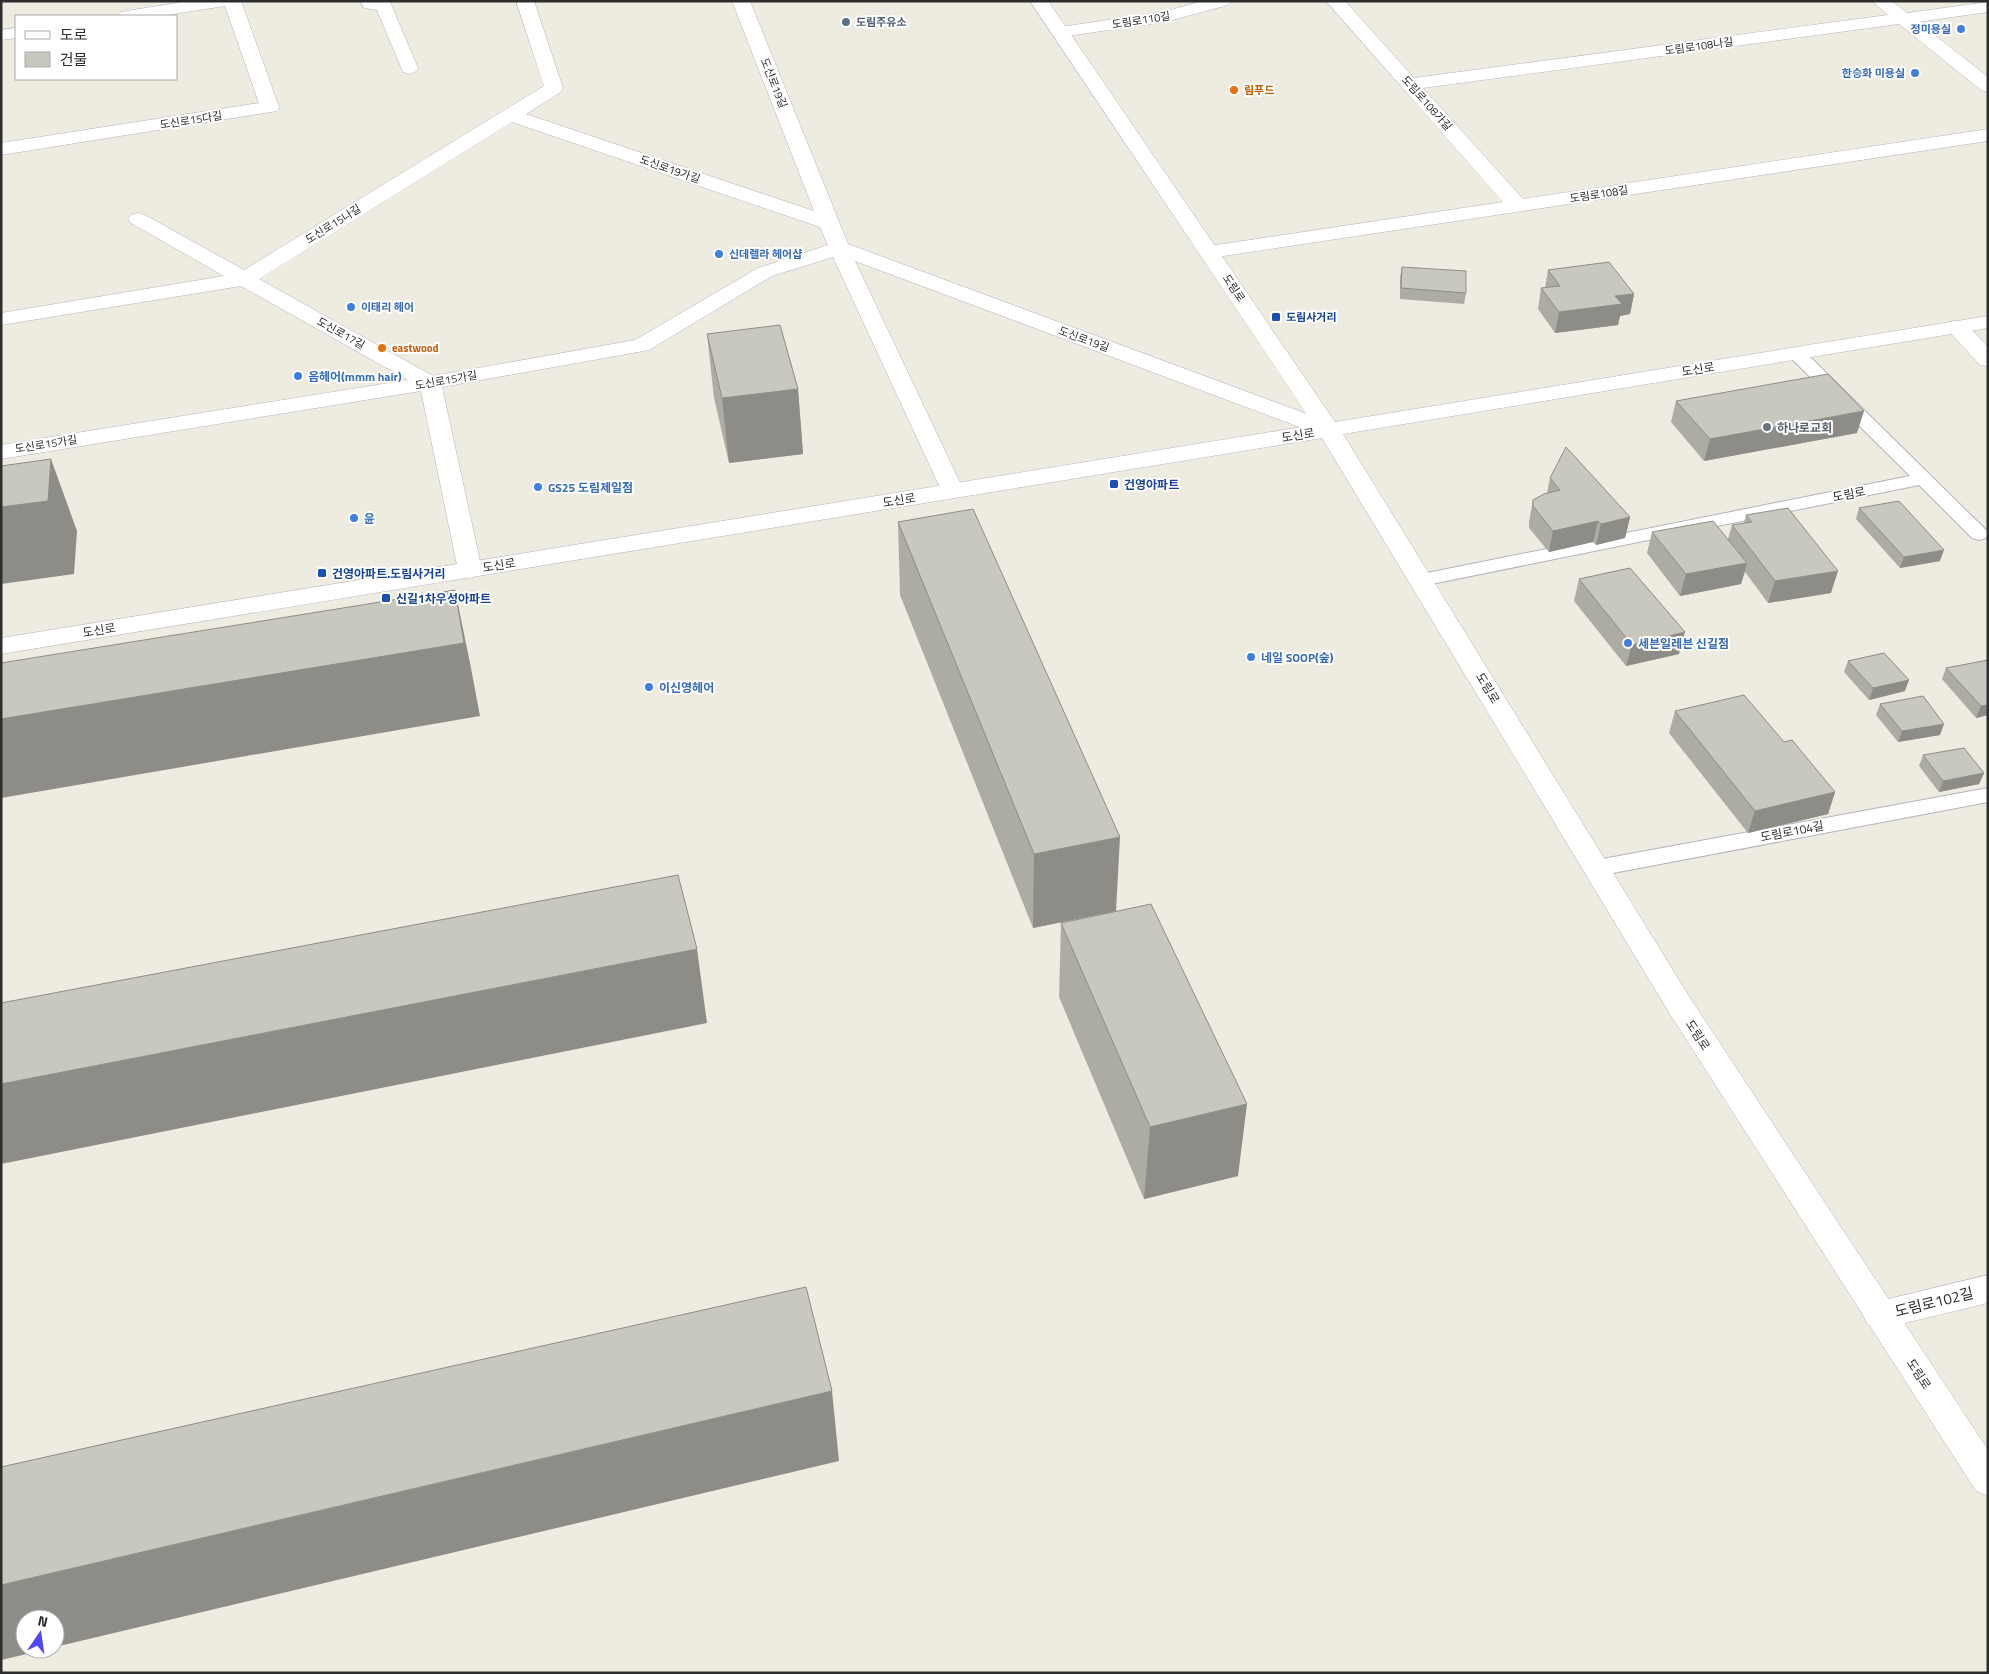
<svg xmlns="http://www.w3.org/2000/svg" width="1989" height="1674" font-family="'Titillium Web','Noto Sans KR',sans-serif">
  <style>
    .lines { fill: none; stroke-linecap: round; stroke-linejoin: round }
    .service-casing { stroke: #b4b3bf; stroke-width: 2 }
    .minor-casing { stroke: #b4b3bf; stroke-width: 1 }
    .secondary-casing { stroke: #b4b3bf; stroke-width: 1 }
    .service { fill: #fff; fill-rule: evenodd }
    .minor { fill: #fff; fill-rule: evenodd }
    .secondary { fill: #fff; fill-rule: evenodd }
    .wall { fill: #adaca4 }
    .shaded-wall { fill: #8d8c86 }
    .building { fill: #c9c8bf; stroke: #8d8c86 }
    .service-dot { fill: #5c6f8a; stroke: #fff; stroke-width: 2 }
    .shop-dot { fill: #3f7fe0; stroke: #fff; stroke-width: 2 }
    .food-dot { fill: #e8710a; stroke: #fff; stroke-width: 2 }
    .transit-dot { fill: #1a4fb4; stroke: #fff; stroke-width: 2 }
    .worship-dot { fill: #6b7280; stroke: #fff; stroke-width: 2 }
    .labels { text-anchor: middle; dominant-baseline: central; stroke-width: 4; stroke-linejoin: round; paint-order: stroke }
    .far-street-label { font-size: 11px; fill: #2d2d2d; stroke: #fff }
    .far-service-label { font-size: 11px; font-weight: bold; fill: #4e5e75; stroke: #fff; text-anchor: start }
    .far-shop-label { font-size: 11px; font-weight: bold; fill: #366cbe; stroke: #fff; text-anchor: end }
    .far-food-label { font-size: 11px; font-weight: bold; fill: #c56008; stroke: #fff; text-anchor: start }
    .far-transit-label { font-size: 11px; font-weight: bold; fill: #164399; stroke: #fff; text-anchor: start }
    .street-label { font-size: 12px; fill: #2d2d2d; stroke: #fff }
    .shop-label { font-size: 12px; font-weight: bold; fill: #366cbe; stroke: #fff; text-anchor: start }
    .worship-label { font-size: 12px; font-weight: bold; fill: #5b616d; stroke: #fff; text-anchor: start }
    .transit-label { font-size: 12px; font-weight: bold; fill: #164399; stroke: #fff; text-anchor: start }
    .near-street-label { font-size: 15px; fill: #2d2d2d; stroke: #fff }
  </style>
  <rect width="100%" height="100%" fill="#eeebe0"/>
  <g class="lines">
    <defs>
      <path id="service" d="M1796 348 1802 349 1986 530 1988 533 1986 538 1979 540 1972 538 1919 485 1422 586 1415 584 1413 580 1415 576 1422 574 1910 476 1790 357 1788 353 1790 349Z
        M1988 788V802L1597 876 1589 873 1586 868 1589 863 1597 860Z"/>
      <path id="minor" d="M189 1H241L279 107 277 111 1 155V143L259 103 225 6 160 16H118L121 12 127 11Z
        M360 1 390 2 418 68 415 72 409 74 403 72 377 10 364 8Z
        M516 1H534L563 88 561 92 526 114 814 211 732 1H750L848 244 1337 425 1340 430 1337 435 1329 437 1321 435 855 261 964 491 960 496 952 498 944 496 833 257 772 276 649 350 442 387 482 570 479 575 470 578 461 575 458 570 421 391 1 459V445L408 380 241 286 1 325V313L224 276 131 223 128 219 131 215 138 213 145 215 244 270 544 86ZM512 122 820 227 828 245 758 268 635 340 433 376 259 279Z
        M1202 1H1231L1228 5 1165 22 1060 37 1054 36 1051 32 1054 28 1060 27 1164 12Z
        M1326 1H1345L1414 78 1888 15 1872 1H1892L1907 13 1988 2V12L1918 22 1988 77V92L1981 90 1899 24 1423 88 1523 199 1988 129V141L1210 258 1203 256 1200 252 1203 248 1210 246 1503 202Z
        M16 28V38L1 40V30Z
        M1956 321 1964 322 1988 347V366L1980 365 1945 327 1948 322Z
        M1988 1275V1303L1880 1329 1868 1325 1863 1315 1868 1305 1880 1301Z"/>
      <path id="secondary" d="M1030 1H1048L1335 422 1988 316V328L1343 434 1690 998 1988 1450V1496L1976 1491 1670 1014 1322 438 1 654V638L1314 425Z"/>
    </defs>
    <use href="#service" class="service-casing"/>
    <use href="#minor" class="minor-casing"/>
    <use href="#secondary" class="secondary-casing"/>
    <use href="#service" class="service"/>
    <use href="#minor" class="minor"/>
    <use href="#secondary" class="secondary"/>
  </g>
  <path class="wall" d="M1402 267 1466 293 1464 304 1400 299V277Z
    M1548 270 1634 294 1630 314 1620 316 1618 325 1555 333 1538 309 1541 288H1545Z
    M707 334 798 389 803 454 729 463 714 398Z
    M1676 401 1857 433 1704 461 1671 422Z
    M1550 478 1630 517 1625 538 1596 545 1593 542 1549 552 1529 528V522L1533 500 1547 493Z
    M1859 508 1940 561 1900 568 1856 519Z
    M1746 515 1831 593 1768 603 1745 572 1741 584 1680 596 1647 553 1652 532 1728 539 1732 525 1744 523Z
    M898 522 1116 911 1033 928 900 595Z
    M1579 579 1679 654 1626 666 1574 601Z
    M1988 660V715L1976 718 1942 679 1946 668Z
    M1848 661 1905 691 1869 700 1844 672Z
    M1880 704 1940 735 1898 742 1876 715Z
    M1675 711 1835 792 1828 814 1748 833 1669 733Z
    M1923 755 1984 773 1979 784 1939 792 1919 766Z
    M1061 923 1238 1176 1144 1199 1059 997Z"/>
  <path class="shaded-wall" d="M1634 294 1630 314 1620 316 1618 325 1555 333 1559 312 1615 296Z
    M798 389 803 454 729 463 722 398Z
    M1864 411 1857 433 1704 461 1710 439Z
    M51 459 77 531 74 574 1 584V507Z
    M1630 517 1625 538 1596 545 1601 524Z
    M1598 521 1593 542 1549 552 1553 531Z
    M1944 550 1940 561 1900 568 1904 557Z
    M1747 563 1741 584 1680 596 1686 574Z
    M1838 571 1831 593 1768 603 1775 581Z
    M455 590 470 663 480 716 1 798V719Z
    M1685 632 1679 654 1626 666 1632 645Z
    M1909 680 1905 691 1869 700 1873 688Z
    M1988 705V715L1976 718 1981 706Z
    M1944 724 1940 735 1898 742 1902 731Z
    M1984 773 1979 784 1939 792 1943 781Z
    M1835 792 1828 814 1748 833 1755 811Z
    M1120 837 1116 911 1033 928 1034 854Z
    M697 949 707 1023 1 1164V1084Z
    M1247 1104 1238 1176 1144 1199 1150 1127Z
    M832 1391 839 1461 55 1647V1619H25V1649H48L1 1660V1585Z"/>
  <path class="building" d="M1609 262 1634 294 1615 296 1622 304 1559 312 1541 288 1560 286 1548 270Z
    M1402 267 1466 271V293L1401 288Z
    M780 325 798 389 722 398 707 334Z
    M1828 374 1864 411 1710 439 1676 401Z
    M1566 447 1630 517 1601 524 1598 521 1553 531 1533 506V500L1544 494 1560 490 1550 478Z
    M51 459 48 501 1 507V466Z
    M1899 501 1944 550 1904 557 1859 508Z
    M1788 508 1838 571 1775 581 1732 525 1752 522 1746 515Z
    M973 509 1120 837 1034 854 898 522Z
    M1713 521 1747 563 1686 574 1652 532Z
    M1630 568 1685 632 1632 645 1579 579Z
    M455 590 464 643 1 719V663Z
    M1884 653 1909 680 1873 688 1848 661Z
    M1988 660V705L1981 706 1946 668Z
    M1744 695 1784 742 1792 740 1835 792 1755 811 1675 711Z
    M1923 696 1944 724 1902 731 1880 704Z
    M1964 748 1984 773 1943 781 1923 755Z
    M678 875 697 949 1 1084V1003Z
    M1151 904 1247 1104 1150 1127 1061 923Z
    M806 1287 832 1391 1 1585V1467Z"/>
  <circle class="service-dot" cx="846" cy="22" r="5"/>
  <g class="shop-dot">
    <circle cx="1961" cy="29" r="5"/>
    <circle cx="1915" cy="73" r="5"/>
    <circle cx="719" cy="254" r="5"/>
    <circle cx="351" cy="307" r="5"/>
    <circle cx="298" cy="376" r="5"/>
    <circle cx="538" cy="487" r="5"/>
    <circle cx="354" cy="518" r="5"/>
    <circle cx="1628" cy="643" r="5"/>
    <circle cx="1251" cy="657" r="5"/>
    <circle cx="649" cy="687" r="5"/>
  </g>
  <g class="food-dot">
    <circle cx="1234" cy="90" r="5"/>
    <circle cx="382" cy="348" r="5"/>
  </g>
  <g class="transit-dot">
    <rect x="1271" y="312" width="10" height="10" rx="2.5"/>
    <rect x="1109" y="479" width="10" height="10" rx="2.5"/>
    <rect x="317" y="568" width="10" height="10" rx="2.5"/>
    <rect x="381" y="593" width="10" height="10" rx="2.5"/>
  </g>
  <circle class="worship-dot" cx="1767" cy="427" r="5"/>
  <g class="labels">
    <g class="far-street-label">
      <text transform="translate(1141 20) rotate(-9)">도림로110길</text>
      <text transform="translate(1699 46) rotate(-8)">도림로108나길</text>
      <text transform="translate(774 83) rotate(68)">도신로19길</text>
      <text transform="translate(1427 103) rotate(48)">도림로108가길</text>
      <text transform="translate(191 120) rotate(-9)">도신로15다길</text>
      <text transform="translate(670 169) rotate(19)">도신로19가길</text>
      <text transform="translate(1599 194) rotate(-9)">도림로108길</text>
      <text transform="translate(333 224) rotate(-32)">도신로15나길</text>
      <text transform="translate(1234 288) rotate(56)">도림로</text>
      <text transform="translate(341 333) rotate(29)">도신로17길</text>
      <text transform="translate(1084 339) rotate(20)">도신로19길</text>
      <text transform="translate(446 380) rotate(-10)">도신로15가길</text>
      <text transform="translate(46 444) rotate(-9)">도신로15가길</text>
    </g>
    <g class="far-service-label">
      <text x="856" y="22">도림주유소</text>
    </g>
    <g class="far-shop-label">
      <text x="1951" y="29">정미용실</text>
      <text x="1905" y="73">한승화 미용실</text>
      <text x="729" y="254" text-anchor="start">신데렐라 헤어샵</text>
      <text x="361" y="307" text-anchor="start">이태리 헤어</text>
    </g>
    <g class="far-food-label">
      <text x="1244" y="90">림푸드</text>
      <text x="392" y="348">eastwood</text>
    </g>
    <g class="far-transit-label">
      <text x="1286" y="317">도림사거리</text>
    </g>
    <g class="street-label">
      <text transform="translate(1698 369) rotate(-9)">도신로</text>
      <text transform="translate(1298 435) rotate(-9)">도신로</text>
      <text transform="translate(1849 494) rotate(-11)">도림로</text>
      <text transform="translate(899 500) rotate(-9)">도신로</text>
      <text transform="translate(499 565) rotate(-9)">도신로</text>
      <text transform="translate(99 630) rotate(-9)">도신로</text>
      <text transform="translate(1488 688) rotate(59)">도림로</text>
      <text transform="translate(1792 831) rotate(-11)">도림로104길</text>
      <text transform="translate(1698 1035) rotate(57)">도림로</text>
      <text transform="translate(1919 1374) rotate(57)">도림로</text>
    </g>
    <g class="shop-label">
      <text x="308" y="376">음헤어(mmm hair)</text>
      <text x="548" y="487">GS25 도림제일점</text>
      <text x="364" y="518">윤</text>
      <text x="1638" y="643">세븐일레븐 신길점</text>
      <text x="1261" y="657">네일 SOOP(숲)</text>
      <text x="659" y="687">이신영헤어</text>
    </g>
    <g class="worship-label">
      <text x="1777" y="427">하나로교회</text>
    </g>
    <g class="transit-label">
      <text x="1124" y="484">건영아파트</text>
      <text x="332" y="573">건영아파트.도림사거리</text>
      <text x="396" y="598">신길1차우성아파트</text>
    </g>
    <g class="near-street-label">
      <text transform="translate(1934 1302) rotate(-14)">도림로102길</text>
    </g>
  </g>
  <rect width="1989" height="1674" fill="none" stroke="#2d2d2d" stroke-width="5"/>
  <rect x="15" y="15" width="162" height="65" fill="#ffffff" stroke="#ababab"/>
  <rect x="25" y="31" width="25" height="8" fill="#ffffff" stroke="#ababab"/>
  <text x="60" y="40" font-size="15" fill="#2d2d2d">도로</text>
  <rect x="25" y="52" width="25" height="15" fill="#c9c8bf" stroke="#ababab"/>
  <text x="60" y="65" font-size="15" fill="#2d2d2d">건물</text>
  <g transform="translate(40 1634) rotate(13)"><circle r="24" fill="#ffffff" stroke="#ababab"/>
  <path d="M0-4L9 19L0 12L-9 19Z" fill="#5147f3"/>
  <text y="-8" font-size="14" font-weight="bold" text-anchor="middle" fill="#2d2d2d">N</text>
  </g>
</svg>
